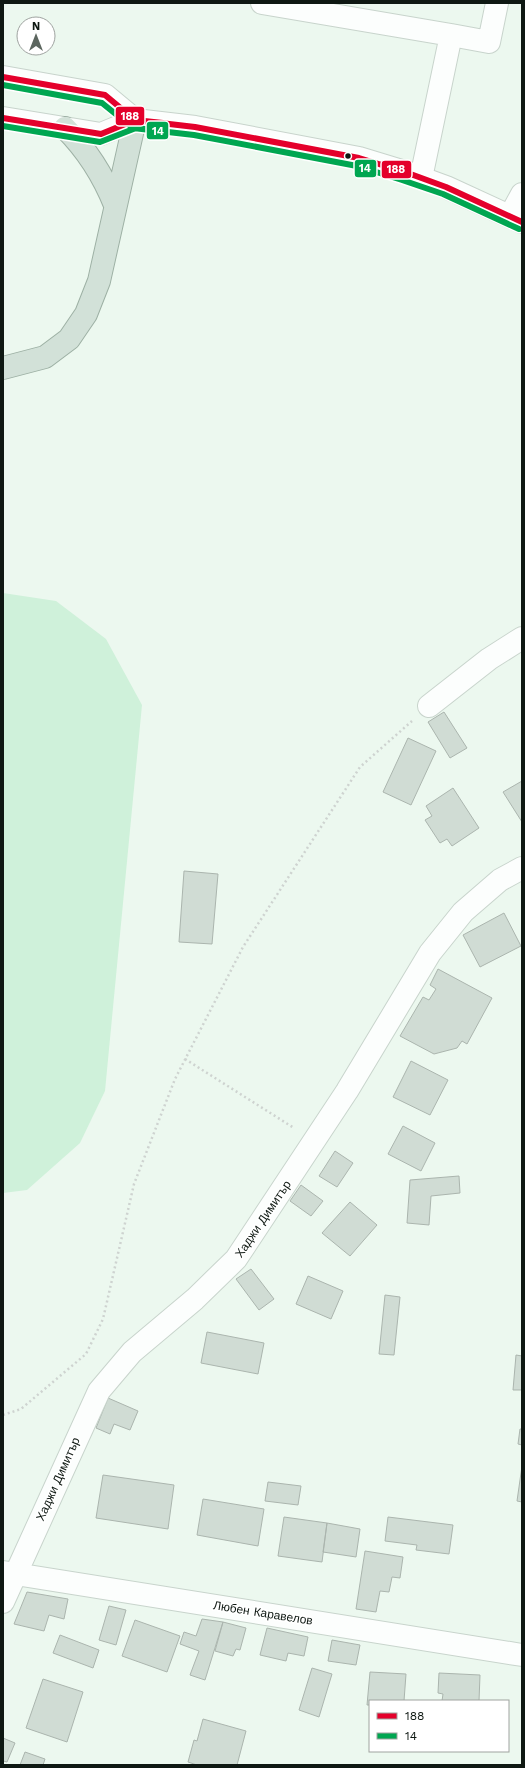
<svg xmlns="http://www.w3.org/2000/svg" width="525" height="1768" font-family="'Work Sans',sans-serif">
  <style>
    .green { fill: #cff1da }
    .building { fill: #d0dcd4; stroke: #abb5ae }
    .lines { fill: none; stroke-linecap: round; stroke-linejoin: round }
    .minor-casing { stroke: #c8d4cc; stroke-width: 24 }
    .highway-casing { stroke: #9db0a4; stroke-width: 24 }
    .path { stroke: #ced3d0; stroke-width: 2.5; stroke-dasharray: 2 3; stroke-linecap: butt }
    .minor { stroke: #fcfefd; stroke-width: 22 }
    .highway { stroke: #d2e1d8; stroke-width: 22 }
    .bus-1-casing { stroke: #fff; stroke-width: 9 }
    .bus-2-casing { stroke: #fff; stroke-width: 9 }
    .bus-1 { stroke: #e4002b; stroke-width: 6 }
    .bus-2 { stroke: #00a651; stroke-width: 6 }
    .bus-dot { fill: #0e1812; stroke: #fff; stroke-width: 1.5 }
    .labels { text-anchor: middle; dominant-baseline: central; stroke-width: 3.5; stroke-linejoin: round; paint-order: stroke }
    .street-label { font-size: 12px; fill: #0e1812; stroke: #fff }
    .line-badge { stroke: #fff; stroke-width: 1.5 }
    .badge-label { font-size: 11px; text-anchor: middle; font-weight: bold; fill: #fff }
  </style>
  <rect width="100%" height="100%" fill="#ecf8ef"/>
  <path class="green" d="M3 593 56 601 106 639 142 705 105 1091 80 1143 27 1190 3 1193Z"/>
  <path class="building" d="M444 712 467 748 450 758 428 722Z
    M408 738 436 751 411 805 383 792Z
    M522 781V822L503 792Z
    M453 788 479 828 452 846 447 839 440 843 425 820 432 816 426 806Z
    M184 871 218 874 212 944 179 942Z
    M504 913 521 946 480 967 463 935Z
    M438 969 492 998 467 1044 462 1041 457 1048 434 1054 400 1036 423 997 429 1000 436 989 430 985Z
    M411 1061 448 1080 430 1115 393 1097Z
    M403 1126 435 1143 421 1171 388 1154Z
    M335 1151 353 1163 337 1187 319 1176Z
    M459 1176 460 1193 431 1196 429 1225 407 1223 410 1180Z
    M301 1185 323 1201 311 1216 290 1201Z
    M350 1202 377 1225 350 1256 322 1233Z
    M251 1269 274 1299 259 1310 236 1279Z
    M308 1276 343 1291 331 1319 296 1304Z
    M385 1295 400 1297 394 1355 379 1354Z
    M207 1332 264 1343 258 1374 201 1363Z
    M516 1355 522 1356V1390H513Z
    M108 1398 138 1411 130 1430 114 1424 110 1434 96 1428Z
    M520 1429H522V1445L518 1444Z
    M522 1466V1502L517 1501Z
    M103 1475 174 1485 168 1529 96 1518Z
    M268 1482 301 1486 298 1505 265 1501Z
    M203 1499 264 1509 258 1546 197 1535Z
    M284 1517 327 1523 322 1562 278 1556Z
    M388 1517 453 1525 449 1554 416 1550 417 1545 385 1541Z
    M327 1523 360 1529 356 1557 323 1552Z
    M365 1551 403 1557 400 1578 392 1577 389 1592 380 1591 376 1612 356 1609Z
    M27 1592 68 1599 64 1619 49 1615 44 1631 14 1624Z
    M109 1606 126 1610 116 1645 99 1640Z
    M202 1619 223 1622 205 1680 190 1675 199 1651 180 1644 184 1632 196 1636Z
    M135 1620 180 1636 167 1672 122 1656Z
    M223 1622 246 1628 240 1650 236 1649 233 1656 215 1651Z
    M267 1628 308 1637 304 1656 288 1653 286 1661 260 1655Z
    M60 1635 99 1650 93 1668 53 1653Z
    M332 1640 360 1645 356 1665 328 1661Z
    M312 1668 332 1674 319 1717 299 1710Z
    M370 1672 406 1674 404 1701H370V1705H367Z
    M439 1673 480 1675 479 1701H442L443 1694 438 1693Z
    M43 1679 83 1692 67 1742 26 1728Z
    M203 1719 246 1731 237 1765H197L188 1762 194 1740 197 1741Z
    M3 1738 15 1743 7 1762 3 1761Z
    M25 1752 45 1759 43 1765H20Z"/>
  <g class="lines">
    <defs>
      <path id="minor" d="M262 3 451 35 421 178
        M451 35 489 42 497 3
        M3 77 105 95 135 120
        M3 118 101 134 135 120 195 127 359 158 405 172 446 187 522 222
        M510 216 522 194
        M429 706 489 659 522 638
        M3 1572 522 1655
        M3 1602 99 1391 132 1352 195 1299 236 1259 347 1091 430 953 463 912 500 880 522 868"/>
      <path id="highway" d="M65 128C88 151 103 175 115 205
        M3 368 45 357 69 339 86 314 99 281 135 120"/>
    </defs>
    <use href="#minor" class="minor-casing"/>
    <use href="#highway" class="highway-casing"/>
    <path class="path" d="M185 1059 294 1128
      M3 1415 21 1409 86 1354 103 1319 134 1184 175 1079 243 947 360 767 412 721"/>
    <use href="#minor" class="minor"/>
    <use href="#highway" class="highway"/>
    <defs>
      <path id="bus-1" d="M3 77 105 95 135 120 195 127 359 158 405 172 446 187 522 222
        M3 118 101 134 135 120 163 123"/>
      <path id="bus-2" d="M3 85 102 103 133 128 194 135 357 166 402 180 443 194 519 229
        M3 126 100 142 136 128 162 131"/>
    </defs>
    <use href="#bus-1" class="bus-1-casing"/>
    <use href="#bus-2" class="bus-2-casing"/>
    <use href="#bus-1" class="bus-1"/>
    <use href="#bus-2" class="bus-2"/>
  </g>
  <circle class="bus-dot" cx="348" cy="156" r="3.5"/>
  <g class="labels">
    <g class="street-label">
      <text transform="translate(263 1219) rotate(-56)">Хаджи Димитър</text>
      <text transform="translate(58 1479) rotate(-66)">Хаджи Димитър</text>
      <text transform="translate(263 1613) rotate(9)">Любен Каравелов</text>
    </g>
  </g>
  <g class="line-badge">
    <rect x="115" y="106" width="30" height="20" rx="4" fill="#e4002b"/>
    <rect x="146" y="121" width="23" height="19" rx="4" fill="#00a651"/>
    <rect x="354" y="159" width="23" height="19" rx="4" fill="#00a651"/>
    <rect x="381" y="160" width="31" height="19" rx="4" fill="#e4002b"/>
  </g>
  <g class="badge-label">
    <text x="130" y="120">188</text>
    <text x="158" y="135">14</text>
    <text x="365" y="172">14</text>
    <text x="396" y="173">188</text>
  </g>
  <rect width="525" height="1768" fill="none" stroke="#0e1812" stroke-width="8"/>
  <rect x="369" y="1700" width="140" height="52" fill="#ffffff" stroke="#9fa3a0"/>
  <rect x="377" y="1713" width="20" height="6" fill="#e4002b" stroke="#9fa3a0"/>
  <text x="405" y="1720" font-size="12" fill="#0e1812">188</text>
  <rect x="377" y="1733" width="20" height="6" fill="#00a651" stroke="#9fa3a0"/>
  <text x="405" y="1740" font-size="12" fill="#0e1812">14</text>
  <g transform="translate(36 36)"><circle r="19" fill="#ffffff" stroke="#9fa3a0"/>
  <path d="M0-3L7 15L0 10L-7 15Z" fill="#5c665f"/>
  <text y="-6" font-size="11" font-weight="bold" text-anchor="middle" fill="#0e1812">N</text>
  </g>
</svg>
